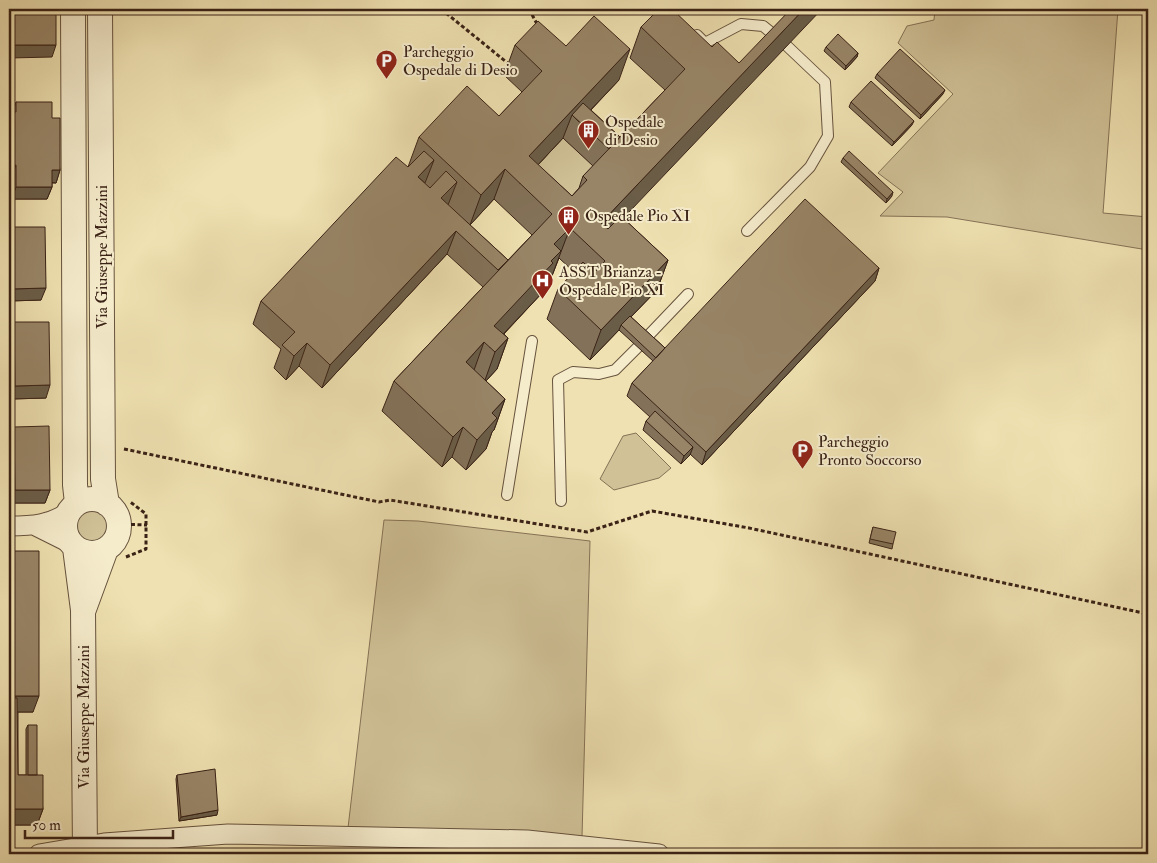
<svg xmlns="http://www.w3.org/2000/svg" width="1157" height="863" font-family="'IM FELL Double Pica',serif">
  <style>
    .green { fill: #d0c197; stroke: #857256 }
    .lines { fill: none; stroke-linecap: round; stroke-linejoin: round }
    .service-casing { stroke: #67523d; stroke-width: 12 }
    .minor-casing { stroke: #67523d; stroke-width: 21 }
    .tertiary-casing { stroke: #67523d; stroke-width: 26 }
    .path { stroke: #3a2216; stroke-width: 3; stroke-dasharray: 4 2.5; stroke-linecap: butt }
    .service { stroke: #f5eccc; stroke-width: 10 }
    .minor { stroke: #f5eccc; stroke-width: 19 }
    .tertiary { stroke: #f5eccc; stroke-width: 24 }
    .wall { fill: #837259; stroke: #3a2216; fill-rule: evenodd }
    .shaded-wall { fill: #6a5d48; stroke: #3a2216 }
    .building { fill: #988567; stroke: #3a2216 }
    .labels { text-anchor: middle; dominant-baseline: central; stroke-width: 4; stroke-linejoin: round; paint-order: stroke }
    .poi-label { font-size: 16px; fill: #3a2216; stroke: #f5eccc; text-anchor: start }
    .street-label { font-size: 16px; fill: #3a2216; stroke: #f5eccc }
  </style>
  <rect width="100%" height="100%" fill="#efe1b1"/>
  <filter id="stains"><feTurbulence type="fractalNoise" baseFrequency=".004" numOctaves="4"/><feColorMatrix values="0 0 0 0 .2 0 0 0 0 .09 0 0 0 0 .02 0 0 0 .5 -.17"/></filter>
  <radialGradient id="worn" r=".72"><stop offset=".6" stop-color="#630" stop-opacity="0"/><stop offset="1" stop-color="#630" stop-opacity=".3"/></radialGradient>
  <path class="green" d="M935 9H1118L1103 213 1148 217V250L947 217 880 216 903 192 878 173 953 94 898 43 907 26 934 20Z
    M563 138 603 174 557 223 518 186Z
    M636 433 671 468 659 478 614 490 600 479 623 436Z
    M72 527a19 19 0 1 1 38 0a19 19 0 1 1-38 0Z
    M384 520 418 521 590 541 582 837 348 828Z"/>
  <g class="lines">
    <defs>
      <path id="service" d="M697 35 705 43 741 24 763 26 779 39
        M747 231 810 167 828 136 825 82 787 46
        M647 337 688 294
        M507 495 532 341
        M561 501 558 380 573 372 599 374 615 370 638 347"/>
      <path id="minor" d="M9 526C32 526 51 525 70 511
        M36 526 70 543
        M39 854 104 843 228 834 527 840 659 854"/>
      <path id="tertiary" d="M73 9 75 485 77 503
        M100 9 103 479 107 504
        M65 526a27 27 0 1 1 54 0a27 27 0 1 1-54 0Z
        M75 548 83 610 85 854
        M84 609 106 549"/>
    </defs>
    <use href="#service" class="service-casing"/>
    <use href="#minor" class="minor-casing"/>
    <use href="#tertiary" class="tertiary-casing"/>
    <path class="path" d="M441 9 510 65
      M529 9 537 24
      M124 449 379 502 390 500 587 532 652 511 749 528 1148 614
      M118 524 147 525
      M126 557 146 549V514L129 501"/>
    <use href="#service" class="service"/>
    <use href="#minor" class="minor"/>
    <use href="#tertiary" class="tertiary"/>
  </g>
  <path class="wall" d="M641 27 712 47 623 218 668 260 657 290 631 317 665 348 879 268 875 281 702 465 690 454 681 464 643 430 646 421 650 417 627 396 632 383 653 361 619 330 590 360 547 319 558 289 574 272 559 258 550 281 545 287 542 293 504 334 508 338 497 369 486 381 505 399 494 430 492 432 486 449 466 470 452 457 442 467 382 411 394 381 483 287 447 254 322 388 299 366 286 380 274 368 281 349 253 324 261 301 408 167 419 137 499 116 522 92 504 75 515 45 566 46 619 80 591 110 620 137 665 90 630 58ZM563 138 593 166 583 176 579 188 572 196 538 165ZM494 199 532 235 508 260 470 225Z
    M826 47 858 53 857 57 845 70 824 51Z
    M877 74 943 94 920 119 875 78Z
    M16 102 52 118 60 170 56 183H52V187L47 199H12L13 112Z
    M851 102 912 125 892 146 849 107Z
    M843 158 892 196 886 203 841 162Z
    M10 227 41 300 9 301V230Z
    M14 322 46 398 11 399 9 335Z
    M14 427 50 490 45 503H10L9 440Z
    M873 527 893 544 892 549 869 543Z
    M9 551 33 712H18V775H26V729L28 725 43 809 37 825H9Z
    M177 775 217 815 179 821 176 779Z"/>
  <path class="shaded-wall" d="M804 9H822L593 250 601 223Z
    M9 45H56L52 57 9 58Z
    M630 49 619 80 579 122 572 115 563 138 520 184 529 156Z
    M858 53 857 57 845 70 846 66Z
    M945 90 943 94 920 119 921 115Z
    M914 121 912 125 892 146 894 142Z
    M434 160 425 183 418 177Z
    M9 165H16L12 178H9Z
    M505 169 494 199 470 225 481 195Z
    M52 170H60L56 183 48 182Z
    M457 182 448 205 441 198Z
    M16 187H52L47 199H12Z
    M893 192 892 196 886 203 887 199Z
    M570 228 550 281 545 287 542 293 490 348 494 326 554 244Z
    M456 231 447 254 322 388 330 365Z
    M668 260 657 290 622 326 621 325 619 330 590 360 601 330Z
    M879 268 875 281 702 465 706 452Z
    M46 288 41 300 9 301V295L11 289Z
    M508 338 497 369 484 383 495 352Z
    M484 342 473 373 466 362Z
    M307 343 299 366 286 380 294 356Z
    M50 385 46 398 11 399 15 386Z
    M505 399 494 430 492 432 486 449 466 470 477 440 492 413Z
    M463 427 452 457 442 467 453 437Z
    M693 447 690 455 681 464 684 456Z
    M15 490H50L45 503H10Z
    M9 696H39L33 712H9Z
    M9 809H43L37 825H9Z
    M218 810 217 815 179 821 181 817Z"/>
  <path class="building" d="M9 9H56V45H9Z
    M659 9H672L712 47 717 42 739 63 791 9H804L601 223 608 229 621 216 668 260 601 330 558 289 583 262 594 273 605 261 570 228 554 244 561 251 551 261 553 263 494 326 508 338 495 352 484 342 466 362 505 399 492 413 497 418 477 440 463 427 453 437 394 381 552 214 505 169 481 195 419 137 467 86 499 116 542 71 515 45 538 21 566 46 594 16 630 49 529 156 572 196 587 180 583 176 685 69 641 27Z
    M838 34 858 53 846 66 826 47Z
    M900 49 945 90 921 115 877 74Z
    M871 81 914 121 894 142 851 102Z
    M16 102H52V118H60V170H52V187H16V165H9V112H16Z
    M583 103 620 137 609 149 572 115Z
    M424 151 434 160 418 177 430 188 446 171 457 182 441 198 508 260 498 270 456 231 330 365 307 343 294 356 282 345 295 332 261 301 396 157 408 167Z
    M849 151 893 192 887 199 843 158Z
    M805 199 879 268 706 452 632 383Z
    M10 227H45L46 288 11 289Z
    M630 316 665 348 656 358 621 325Z
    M14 322H49L50 385 15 386Z
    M655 411 693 447 684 456 646 421Z
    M49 426 50 490H15L14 427Z
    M873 527 896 532 893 544 870 539Z
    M9 551H39V696H9Z
    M9 698H17L18 775H43V809H9Z
    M28 725H37V775H28Z
    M215 769 218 810 181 817 177 775Z
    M187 850V854H148V851Z"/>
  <defs>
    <symbol id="parking-pin" viewBox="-11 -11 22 30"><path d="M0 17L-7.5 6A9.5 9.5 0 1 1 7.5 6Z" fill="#8f2418" stroke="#f5eccc"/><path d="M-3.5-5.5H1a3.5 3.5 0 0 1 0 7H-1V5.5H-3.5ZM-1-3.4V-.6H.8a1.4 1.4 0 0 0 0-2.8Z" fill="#fff"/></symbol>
    <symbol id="building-pin" viewBox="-11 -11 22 30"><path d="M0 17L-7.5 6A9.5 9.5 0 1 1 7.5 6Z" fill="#8f2418" stroke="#f5eccc"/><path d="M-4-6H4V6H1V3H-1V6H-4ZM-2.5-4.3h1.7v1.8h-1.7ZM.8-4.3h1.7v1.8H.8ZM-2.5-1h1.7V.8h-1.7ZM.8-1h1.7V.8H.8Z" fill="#fff"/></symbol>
    <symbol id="hospital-pin" viewBox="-11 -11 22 30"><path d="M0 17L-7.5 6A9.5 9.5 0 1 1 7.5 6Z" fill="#8f2418" stroke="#f5eccc"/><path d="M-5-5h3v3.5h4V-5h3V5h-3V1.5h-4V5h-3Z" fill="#fff"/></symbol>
  </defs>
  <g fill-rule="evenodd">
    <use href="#parking-pin" x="374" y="48" width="25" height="34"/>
    <use href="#building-pin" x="576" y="118" width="25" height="34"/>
    <use href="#building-pin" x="556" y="204" width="25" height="34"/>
    <use href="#hospital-pin" x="530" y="268" width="25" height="34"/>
    <use href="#parking-pin" x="790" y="438" width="25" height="34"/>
  </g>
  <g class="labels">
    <g class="poi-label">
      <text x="403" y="52">Parcheggio<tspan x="403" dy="18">Ospedale di Desio</tspan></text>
      <text x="605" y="122">Ospedale<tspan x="605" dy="18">di Desio</tspan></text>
      <text x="585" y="216">Ospedale Pio XI</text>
      <text x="559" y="272">ASST Brianza -<tspan x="559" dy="18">Ospedale Pio XI</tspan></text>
      <text x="818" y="442">Parcheggio<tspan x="818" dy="18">Pronto Soccorso</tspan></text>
    </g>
    <g class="street-label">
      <text transform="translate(102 257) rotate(-90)">Via Giuseppe Mazzini</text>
      <text transform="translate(84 717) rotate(-90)">Via Giuseppe Mazzini</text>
    </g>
  </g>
  <rect width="1157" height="863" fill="none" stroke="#efe1b1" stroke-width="30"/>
  <rect x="10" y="10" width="1137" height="843" fill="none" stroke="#3a2216" stroke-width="2.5"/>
  <rect x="15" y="15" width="1127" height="833" fill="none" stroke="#3a2216"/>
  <path d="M25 830v8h148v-8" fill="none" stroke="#3a2216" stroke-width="2.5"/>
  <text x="32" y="830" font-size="15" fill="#3a2216" stroke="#f5eccc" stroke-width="4" paint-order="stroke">50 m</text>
  <rect width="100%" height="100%" filter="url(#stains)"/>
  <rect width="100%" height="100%" fill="url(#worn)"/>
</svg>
